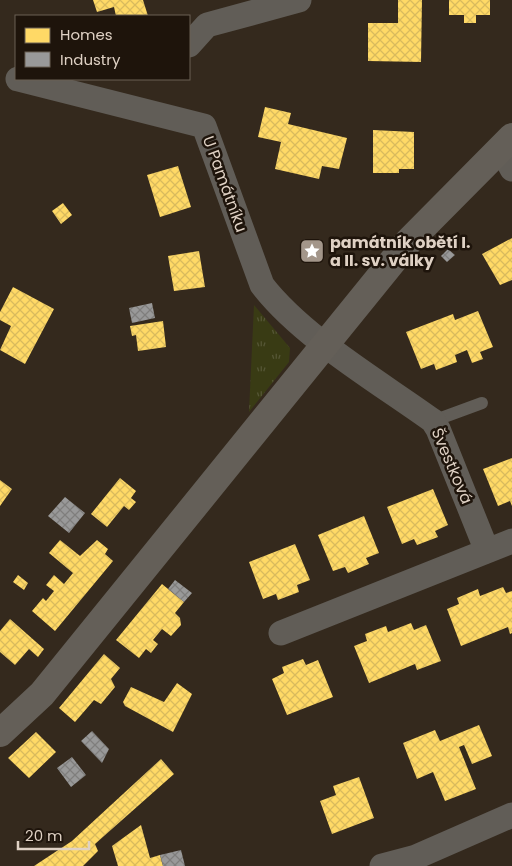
<svg xmlns="http://www.w3.org/2000/svg" width="512" height="866" font-family="Poppins,sans-serif">
  <style>
    .grass { fill: url(#grass-tufts) }
    .homes { fill: url(#homes-cross-hatch) }
    .industry { fill: url(#industry-cross-hatch) }
    .lines { fill: none; stroke-linecap: round; stroke-linejoin: round }
    .lane { stroke: #615d57; stroke-width: 12 }
    .street { stroke: #615d57; stroke-width: 25 }
    .secondary { stroke: #645f58; stroke-width: 28 }
    .labels { text-anchor: middle; dominant-baseline: central; stroke-width: 5; stroke-linejoin: round; paint-order: stroke }
    .street-label { font-size: 16px; fill: #dfd1c4; stroke: #1e140b }
    .poi-label { font-size: 16px; font-weight: bold; fill: #dfd1c4; stroke: #1e140b; text-anchor: start }
  </style>
  <defs>
    <pattern id="grass-tufts" width="24" height="20" patternUnits="userSpaceOnUse" patternTransform="scale(1.25)"><rect width="24" height="20" fill="#393b14"/><path d="M3 7l-1-3M5 7V3M7 7l1-3M15 17l-1-3M17 17v-4M19 17l1-3" fill="none" stroke="#555635"/></pattern>
    <pattern id="homes-cross-hatch" width="8" height="8" patternUnits="userSpaceOnUse" patternTransform="scale(1.25)"><rect width="8" height="8" fill="#ffd966"/><path d="M0 0l8 8M0 8l8-8" fill="none" stroke="#d9ba5d"/></pattern>
    <pattern id="industry-cross-hatch" width="8" height="8" patternUnits="userSpaceOnUse" patternTransform="scale(1.25)"><rect width="8" height="8" fill="#999"/><path d="M0 0l8 8M0 8l8-8" fill="none" stroke="#7f7e7d"/></pattern>
  </defs>
  <rect width="100%" height="100%" fill="#34291d"/>
  <path class="grass" d="M254 305 290 348 289 362 249 412Z"/>
  <path class="homes" d="M93 0H143L148 16H116L114 7 97 12Z
    M398 0H422L421 62 368 61V23H398Z
    M449 0H490V15H476V23H464V15H449Z
    M265 107 291 113 288 124 347 138 339 169 322 166 319 179 275 169 281 142 258 137Z
    M373 130 414 132V169H399V173H373Z
    M178 166 191 207 160 217 147 175Z
    M63 203 72 215 61 224 52 211Z
    M512 238V280L500 285 482 254Z
    M199 251 205 287 174 291 168 256Z
    M13 287 54 309 25 364 0 350 11 326 0 320V312Z
    M478 311 493 347 480 352 483 359 472 363 467 350 455 355 457 362 436 370 434 364 421 369 406 332 453 314 455 320Z
    M163 321 166 347 138 351 136 335 132 336 130 326Z
    M512 458V506L510 501 498 506 483 469Z
    M120 478 136 491 131 498 136 502 129 510 124 506 107 527 91 514Z
    M0 480 12 489 0 506Z
    M433 489 448 525 435 531 438 537 417 545 414 539 402 544 387 507Z
    M364 516 379 553 366 558 369 564 348 573 345 567 333 571 318 535Z
    M60 540 80 556 97 540 108 549 105 554 113 561 55 631 32 611 43 598 46 601 54 591 46 585 54 575 64 584 73 573 49 553Z
    M295 544 310 580 297 585 299 592 278 600 276 594 263 599 249 562Z
    M18 575 28 583 24 590 13 582Z
    M162 584 184 602 175 613 180 618 181 625 171 636 162 629 153 640 158 644 151 653 146 649 139 658 116 640Z
    M503 587 506 593 512 591V633L510 634 508 627 461 646 447 609 459 604 457 598 478 589 480 596Z
    M10 619 44 649 38 657 29 649 15 665 0 652V631Z
    M411 623 414 630 426 625 441 661 417 670 415 664 369 683 354 646 367 641 365 634 386 626 388 632Z
    M104 654 120 668 111 679 115 687 101 704 94 700 75 722 59 708Z
    M303 659 306 665 318 660 333 697 287 715 272 679 284 673 282 667Z
    M177 683 192 694 173 732 125 706 123 702 131 687 164 702Z
    M479 725 492 756 472 764 464 745 459 747 476 789 445 801 433 772 417 779 403 743 435 730 440 741Z
    M36 732 56 752 29 778 8 758Z
    M161 759 174 774 95 844 98 851 83 866H34L72 841Z
    M359 777 374 818 332 834 320 801 336 795 333 786Z
    M141 825 150 858 160 855 163 866H118L112 846Z"/>
  <path class="industry" d="M448 249 455 255 447 262 441 256Z
    M152 303 155 318 132 323 129 308Z
    M65 497 85 513 69 533 48 516Z
    M175 580 192 593 184 602 168 589Z
    M92 731 109 749 102 763 81 741Z
    M72 757 86 775 71 787 57 768Z
    M181 850 185 866H163L160 855Z"/>
  <g class="lines">
    <path class="lane" d="M433 421 482 403"/>
    <path class="street" d="M189 45 207 25 299 0
      M18 79 204 126 262 285C302 337 379 382 433 421L438 429 487 551
      M501 148 512 169
      M281 633 512 541
      M382 866 416 857 512 815"/>
    <path class="secondary" d="M0 733 42 694 409 241 512 137"/>
  </g>
  <defs>
    <symbol id="sight-square" viewBox="-11 -11 22 22"><rect x="-9" y="-9" width="18" height="18" rx="4" fill="#a3968a" stroke="#1e140b"/><path d="M0-6L1.8-2.2L6-1.7L2.9 1.2L3.7 5.4L0 3.3L-3.7 5.4L-2.9 1.2L-6-1.7L-1.8-2.2Z" fill="#fff"/></symbol>
  </defs>
  <g fill-rule="evenodd">
    <use href="#sight-square" x="298" y="237" width="28" height="28"/>
  </g>
  <g class="labels">
    <g class="street-label">
      <text transform="translate(225 184) rotate(70)">U Památníku</text>
      <text transform="translate(452 466) rotate(67)">Švestková</text>
    </g>
    <g class="poi-label">
      <text x="330" y="242">památník obětí I.<tspan x="330" dy="18">a II. sv. války</tspan></text>
    </g>
  </g>
  <rect x="15" y="15" width="175" height="65" fill="#1e140b" stroke="#6b6055"/>
  <rect x="25" y="28" width="25" height="15" fill="#ffd966" stroke="#6b6055"/>
  <text x="60" y="40" font-size="15" fill="#dfd1c4">Homes</text>
  <rect x="25" y="52" width="25" height="15" fill="#999999" stroke="#6b6055"/>
  <text x="60" y="65" font-size="15" fill="#dfd1c4">Industry</text>
  <path d="M18 841v8h71v-8" fill="none" stroke="#dfd1c4" stroke-width="2.5"/>
  <text x="25" y="841" font-size="15" fill="#dfd1c4" stroke="#1e140b" stroke-width="4" paint-order="stroke">20 m</text>
</svg>
